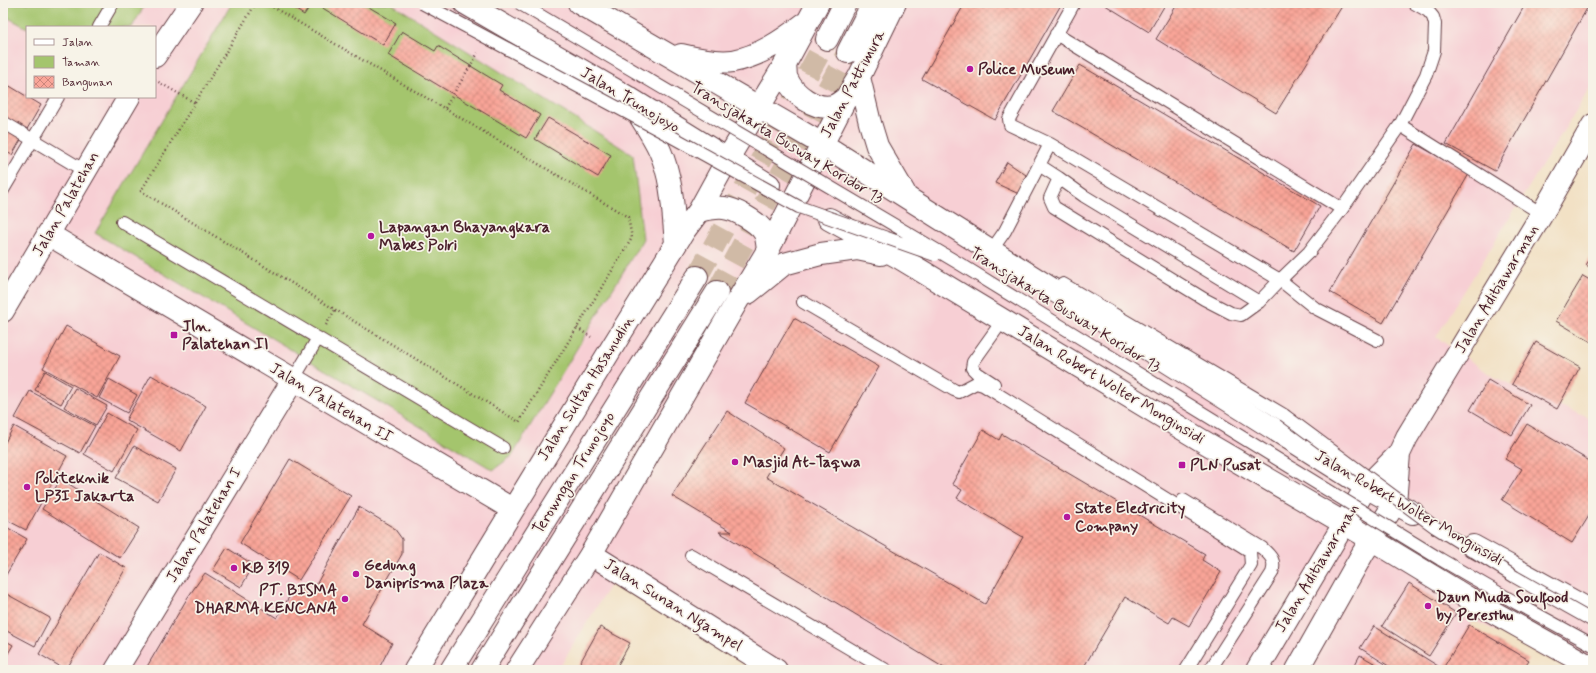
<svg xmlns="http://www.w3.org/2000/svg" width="1596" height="673" font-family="Mynerve,sans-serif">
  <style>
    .built { fill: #f7cfd4; fill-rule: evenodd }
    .green { fill: #a4c56d; stroke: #77724c }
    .building { fill: url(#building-cross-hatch) }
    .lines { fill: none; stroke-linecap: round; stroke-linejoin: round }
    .primary-tunnel { stroke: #d0baa6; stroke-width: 22; stroke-dasharray: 22 11; stroke-linecap: butt }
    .service-casing { stroke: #633c42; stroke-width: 14 }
    .minor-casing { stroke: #633c42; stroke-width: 24 }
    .primary-casing { stroke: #633c42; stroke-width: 24 }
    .path { stroke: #633c42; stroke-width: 2.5; stroke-dasharray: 1 3; stroke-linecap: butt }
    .service { stroke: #fff; stroke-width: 12 }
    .minor { stroke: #fff; stroke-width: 22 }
    .primary { stroke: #fff; stroke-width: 22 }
    .service-bridge-casing { stroke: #633c42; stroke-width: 14; stroke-linecap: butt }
    .service-bridge { stroke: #fff; stroke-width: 12 }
    .poi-dot { fill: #b5179e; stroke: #f7f3e8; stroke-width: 1.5 }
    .labels { text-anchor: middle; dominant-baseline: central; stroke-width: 3.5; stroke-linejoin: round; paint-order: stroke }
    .poi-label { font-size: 16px; font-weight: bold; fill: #4a1f2b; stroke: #f7f3e8; text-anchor: start }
    .street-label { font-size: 16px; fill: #4a1f2b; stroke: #f7f3e8 }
  </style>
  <defs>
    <pattern id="building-cross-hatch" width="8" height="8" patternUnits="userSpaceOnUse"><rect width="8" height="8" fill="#f9a598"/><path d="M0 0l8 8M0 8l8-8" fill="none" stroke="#cc867c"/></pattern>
  </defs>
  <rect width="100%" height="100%" fill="#f7f3e8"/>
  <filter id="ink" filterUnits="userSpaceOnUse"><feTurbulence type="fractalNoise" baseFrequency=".025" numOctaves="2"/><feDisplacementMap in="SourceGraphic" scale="8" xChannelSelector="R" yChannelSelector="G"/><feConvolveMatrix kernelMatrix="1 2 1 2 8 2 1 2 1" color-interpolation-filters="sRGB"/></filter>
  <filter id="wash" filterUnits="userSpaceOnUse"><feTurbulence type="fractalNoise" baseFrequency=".012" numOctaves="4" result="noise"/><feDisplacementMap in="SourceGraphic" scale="16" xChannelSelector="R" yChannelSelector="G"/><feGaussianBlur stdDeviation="0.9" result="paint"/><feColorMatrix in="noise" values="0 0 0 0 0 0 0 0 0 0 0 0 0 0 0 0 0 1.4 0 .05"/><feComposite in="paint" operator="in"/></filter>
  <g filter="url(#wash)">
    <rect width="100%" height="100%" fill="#f2e1c5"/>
    <path class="built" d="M3 3H1593V83L1436 337 1494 377 1593 420V670H1583L1472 620 1443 670H774L618 572 558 670H3ZM27 27H155V97H27Z"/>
    <path class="green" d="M3 3H146L132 27H27V28L3 15Z
      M232 3H391L633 155 643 239 512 456 493 470 95 233Z"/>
    <g id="blocks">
      <path class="building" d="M285 3H312L304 15Z
        M323 3H362L396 23 383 45 321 7Z
        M965 3H1062L995 120 922 79Z
        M1102 3H1166L1149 32Z
        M1178 3H1344L1276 113 1156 39Z
        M1526 3H1590L1495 171 1446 144Z
        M402 31 435 51 438 46 502 85 499 90 540 115 526 138 388 55Z
        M1080 65 1320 206 1294 251 1053 111Z
        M8 85 41 105 12 155 3 150V93Z
        M548 118 611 155 598 177 535 139Z
        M1416 144 1469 174 1383 323 1330 292Z
        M1007 162 1026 175 1019 194 995 183Z
        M1593 254V269L1586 265Z
        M1583 276 1593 282V343L1556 321Z
        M794 318 879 367 830 452 745 403Z
        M66 326 120 356 97 398 43 368Z
        M1536 342 1580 367 1557 409 1512 384Z
        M45 371 71 386 61 404 35 390Z
        M151 375 206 406 181 451 126 420Z
        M109 379 137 395 127 413 99 398Z
        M1488 380 1530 405 1512 435 1470 410Z
        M75 388 107 406 96 425 64 407Z
        M30 391 95 426 80 453 15 418Z
        M727 411 784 448 766 477 985 604 1023 537 957 498 962 490 952 484 983 430 999 440 1002 434 1205 554 1202 560 1221 572 1189 626 1173 617 1169 623 1125 597 1082 670H945L946 669 719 532H732L672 496Z
        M107 413 137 430 114 471 84 454Z
        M1527 424 1593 463V512L1592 511 1572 543 1502 500 1522 469 1505 459Z
        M14 426 67 456 26 530 3 518V446Z
        M134 446 176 469 158 501 116 478Z
        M290 459 351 496 299 580 240 543Z
        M61 479 139 528 120 558 42 509Z
        M359 507 394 528 402 539V554L362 624 392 643 378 670H365L360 667 358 670H145L188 597 205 573 277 618 296 585 311 594Z
        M3 525 27 539 3 580Z
        M227 548 254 565 241 587 213 570Z
        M99 552 126 568 66 670 39 654Z
        M1409 583 1456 613 1429 656 1382 626Z
        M3 592 50 618 35 646 3 629Z
        M1469 625 1529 660 1522 670H1442Z
        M1374 626 1438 666 1436 670H1395L1360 648Z
        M600 627 630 643 615 670H576Z
        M3 639 13 645 3 662Z
        M1360 655 1386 670H1352Z"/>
    </g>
  </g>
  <g filter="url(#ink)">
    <use href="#blocks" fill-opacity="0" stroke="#633c42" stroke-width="1"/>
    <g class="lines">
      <path class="primary-tunnel" d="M697 277 827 39
        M717 292 848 52"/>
      <defs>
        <path id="service" d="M99 27 113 3
          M1056 34 1342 209
          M3 122 85 171
          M1400 125 1542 214
          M1050 144 1010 125 1009 119 1074 3
          M1039 165 1059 178
          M3 190 58 97
          M122 222 503 448
          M991 251 1005 231 1050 144 1280 280 1309 252 1342 209 1400 125 1426 75 1434 51 1435 24 1433 17 1428 11 1414 3
          M1063 284 1284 415
          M803 302 954 390 959 392 976 383 983 385 1250 551 1251 565 1186 670
          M1259 302 1084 196 1059 178 1050 198 1054 207 1204 299 1231 313 1241 315 1259 302 1280 280 1315 308 1377 340
          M293 380 318 338
          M994 384 977 373 972 368 973 362 1003 320
          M1183 500 1262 548C1271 556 1276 561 1272 573L1210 670
          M691 555 886 670"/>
        <path id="minor" d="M155 56 191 3
          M48 234 512 509
          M3 311 129 97
          M591 554 776 670
          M116 670 293 380
          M1257 670 1366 487 1399 454
          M1297 670 1363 553 1395 503 1399 454 1407 437 1542 214 1593 125"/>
        <path id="primary" d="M465 3 629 98 769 185
          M579 3 822 144 1366 487 1413 513
          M827 39 845 3
          M848 52 873 3
          M681 55C697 59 716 63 733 61 760 56 783 40 804 24
          M785 64C786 69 785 75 787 79 794 95 815 110 833 106 837 105 842 101 846 98
          M859 77 870 123 877 146 904 192
          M633 105C642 120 653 135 660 151 673 180 673 213 676 243
          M699 211C707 209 715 207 724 208 735 209 758 222 764 232 767 237 767 244 768 250
          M829 219 900 258 1201 440 1371 539 1468 598 1593 668
          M748 293 784 264 821 254 857 249 881 254
          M1473 546 1593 612
          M415 670 611 349 684 231 699 211 727 160 785 64 818 3
          M451 670 697 277
          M482 670 717 292
          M517 670 591 554 736 303 768 250 846 98 859 77 895 3"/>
      </defs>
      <use href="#service" class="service-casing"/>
      <use href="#minor" class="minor-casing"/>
      <use href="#primary" class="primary-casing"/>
      <path class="path" d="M256 3 141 191 519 422 632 238 628 217 266 3
        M155 80 195 103
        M445 108 478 53
        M326 325 335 310
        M577 328 591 337"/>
      <use href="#service" class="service"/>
      <use href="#minor" class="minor"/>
      <use href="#primary" class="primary"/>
      <defs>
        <path id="service-bridge" d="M422 3 667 134 799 207 935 255
          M519 3 960 264 1440 559 1518 604 1593 645
          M1284 415 1435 527 1515 577 1593 621"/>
      </defs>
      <use href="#service-bridge" class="service-bridge-casing"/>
      <use href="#service-bridge" class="service-bridge"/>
    </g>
  </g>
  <g class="poi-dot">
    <circle cx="970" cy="69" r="4"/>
    <circle cx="371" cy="236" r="4"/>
    <rect x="170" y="331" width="8" height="8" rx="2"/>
    <circle cx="735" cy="462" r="4"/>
    <rect x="1178" y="461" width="8" height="8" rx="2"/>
    <circle cx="27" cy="487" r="4"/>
    <circle cx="1067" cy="517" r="4"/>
    <circle cx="234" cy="568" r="4"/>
    <circle cx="356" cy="574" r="4"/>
    <circle cx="345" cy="599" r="4"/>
    <circle cx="1428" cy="606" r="4"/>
  </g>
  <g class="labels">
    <g class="poi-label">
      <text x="978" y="69">Police Museum</text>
      <text x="379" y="227">Lapangan Bhayangkara<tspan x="379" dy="18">Mabes Polri</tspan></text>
      <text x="182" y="326">Jln.<tspan x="182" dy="18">Palatehan II</tspan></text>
      <text x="743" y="462">Masjid At-Taqwa</text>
      <text x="1190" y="465">PLN Pusat</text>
      <text x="35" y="478">Politeknik<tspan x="35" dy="18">LP3I Jakarta</tspan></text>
      <text x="1075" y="508">State Electricity<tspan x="1075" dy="18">Company</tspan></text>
      <text x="364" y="565">Gedung<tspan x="364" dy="18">Daniprisma Plaza</tspan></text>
      <text x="242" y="568">KB 319</text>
      <text x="337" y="590" text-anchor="end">PT. BISMA<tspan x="337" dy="18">DHARMA KENCANA</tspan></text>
      <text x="1436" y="597">Daun Muda Soulfood<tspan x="1436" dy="18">by Peresthu</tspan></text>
    </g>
    <g class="street-label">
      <text transform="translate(853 84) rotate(-62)">Jalan Pattimura</text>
      <text transform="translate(630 100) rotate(31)">Jalan Trunojoyo</text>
      <text transform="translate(787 143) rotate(31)">Transjakarta Busway Koridor 13</text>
      <text transform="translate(66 204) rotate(-60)">Jalan Palatehan</text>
      <text transform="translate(1497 289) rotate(-59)">Jalan Aditiawarman</text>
      <text transform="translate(1065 310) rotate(32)">Transjakarta Busway Koridor 13</text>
      <text transform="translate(1111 385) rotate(31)">Jalan Robert Wolter Monginsidi</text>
      <text transform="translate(586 388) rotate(-58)">Jalan Sultan Hasanudin</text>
      <text transform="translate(331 403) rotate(31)">Jalan Palatehan II</text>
      <text transform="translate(574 473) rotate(-58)">Terowngan Trunojoyo</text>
      <text transform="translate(1409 508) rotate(30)">Jalan Robert Wolter Monginsidi</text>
      <text transform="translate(204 525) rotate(-59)">Jalan Palatehan I</text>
      <text transform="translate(1317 568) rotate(-59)">Jalan Aditiawarman</text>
      <text transform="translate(673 605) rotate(32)">Jalan Sunan Ngampel</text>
    </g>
  </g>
  <rect width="1596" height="673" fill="none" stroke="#f7f3e8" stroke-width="16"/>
  <rect x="26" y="26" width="130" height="72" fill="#f7f3e8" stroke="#b29e9c"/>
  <rect x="34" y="39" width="20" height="6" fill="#ffffff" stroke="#b29e9c"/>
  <text x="62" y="46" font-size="12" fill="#4a1f2b">Jalan</text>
  <rect x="34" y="56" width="20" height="12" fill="#a4c56d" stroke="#b29e9c"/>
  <text x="62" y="66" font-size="12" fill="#4a1f2b">Taman</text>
  <rect x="34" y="76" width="20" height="12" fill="url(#building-cross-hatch)" stroke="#b29e9c"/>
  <text x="62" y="86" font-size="12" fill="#4a1f2b">Bangunan</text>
</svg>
